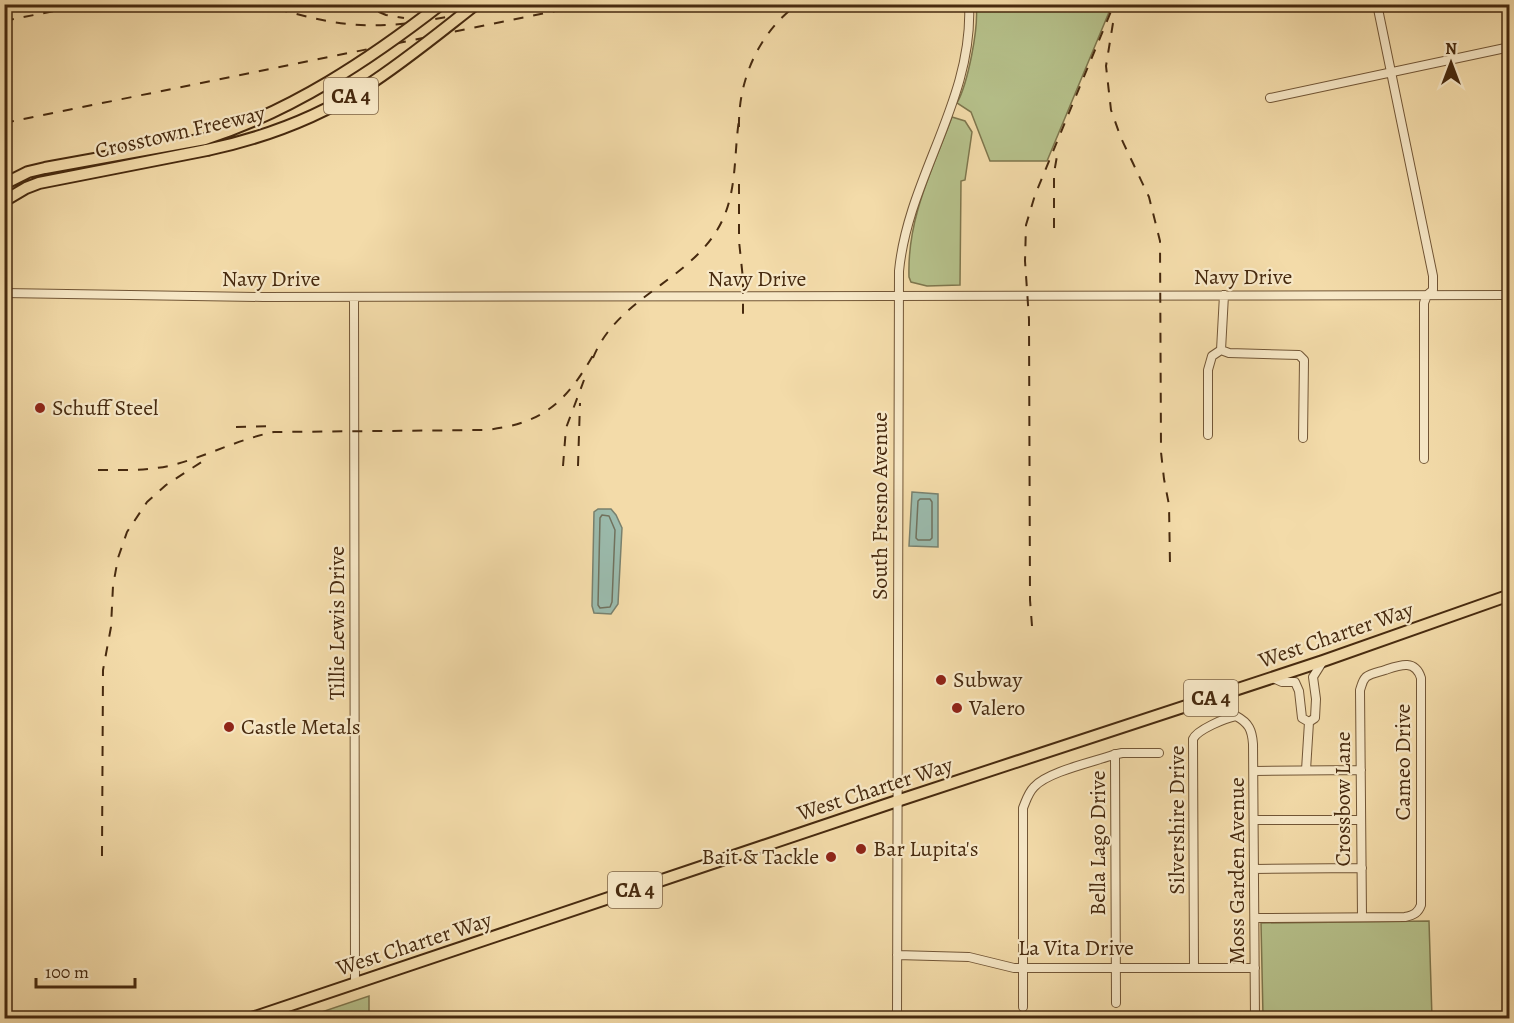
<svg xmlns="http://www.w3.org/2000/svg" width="1514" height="1023" font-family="Alegreya,serif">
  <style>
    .green { fill: #b6c18b; stroke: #7e764d; stroke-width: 1.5 }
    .water { fill: #9bbbad; stroke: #79816e; stroke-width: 1.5 }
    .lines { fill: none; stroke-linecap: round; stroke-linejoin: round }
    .shore { stroke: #71725e; stroke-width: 1.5 }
    .minor-casing { stroke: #725636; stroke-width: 10 }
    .highway-casing { stroke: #472a0f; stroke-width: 14 }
    .minor { stroke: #f7e8c7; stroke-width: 8 }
    .highway { stroke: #f3dba9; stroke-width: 10 }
    .rail { stroke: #472a0f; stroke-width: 2; stroke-dasharray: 10 10; stroke-linecap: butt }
    .highway-bridge-casing { stroke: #472a0f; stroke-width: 14; stroke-linecap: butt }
    .highway-bridge { stroke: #f3dba9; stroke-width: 10 }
    .poi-dot { fill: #8f2418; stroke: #f7e8c7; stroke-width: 2 }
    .labels { text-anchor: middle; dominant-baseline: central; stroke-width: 4.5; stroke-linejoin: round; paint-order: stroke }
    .shield { fill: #f7e8c7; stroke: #7c6346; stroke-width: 1.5 }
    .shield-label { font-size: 21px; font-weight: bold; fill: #472a0f }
    .street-label { font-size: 22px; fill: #472a0f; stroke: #f7e8c7 }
    .poi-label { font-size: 22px; fill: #472a0f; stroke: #f7e8c7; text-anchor: start }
  </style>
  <rect width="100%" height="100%" fill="#f3dba9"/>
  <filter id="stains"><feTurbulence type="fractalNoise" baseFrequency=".00333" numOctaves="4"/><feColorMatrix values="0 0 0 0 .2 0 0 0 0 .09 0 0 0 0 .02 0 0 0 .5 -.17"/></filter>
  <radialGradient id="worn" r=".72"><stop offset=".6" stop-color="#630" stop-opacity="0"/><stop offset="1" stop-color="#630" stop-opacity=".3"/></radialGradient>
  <path class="green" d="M976 5H1112L1047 161H990L971 112 957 103C968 83 979 27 976 5Z
    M952 117 965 121 972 132 965 180 961 181 960 285 927 286 911 282 909 277C907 218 932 171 952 117Z
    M1429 921 1432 1018 1263 1016 1261 923Z
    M369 996V1018H304Z"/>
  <path class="water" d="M912 492 938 494V547L909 546Z
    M598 509H611L616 515 622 528 618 604 611 614 594 613 592 606 594 512Z"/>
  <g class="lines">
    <path class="shore" d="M920 499H930L932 502V538L930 540H918L916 538 918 501Z
      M602 515 609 516 615 530 612 602 610 607 600 608 598 605 600 518Z"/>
    <defs>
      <path id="minor" d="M1377 4 1433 276V290L1427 295 1424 303V459
        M1270 98 1510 47
        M4 293 263 297 1510 295
        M354 297 355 984
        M1221 350 1229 353 1299 355 1304 360 1303 438
        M1221 350 1224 295
        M1208 435V370L1212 356 1221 350
        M1273 678 1282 682H1295L1299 691 1302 718 1309 722
        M1115 754 1116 1003
        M1306 770 1309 722 1315 718 1316 699 1313 677 1323 661
        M1254 771 1361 770
        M1254 820H1361
        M1254 869 1362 868
        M1255 918 1405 917C1414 915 1418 913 1421 905V678C1415 659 1400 665 1385 670 1379 672 1371 673 1366 677 1362 681 1362 685 1360 690L1362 917
        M897 955 969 957 1014 968H1255
        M1194 967 1193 739C1197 730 1225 718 1236 716 1249 723 1252 730 1253 744L1255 1018
        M1023 1007V808C1026 801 1028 793 1034 787 1047 772 1093 762 1113 755L1122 753H1159
        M897 1018 899 271C908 178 974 99 969 4"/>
      <path id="highway" d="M4 184 28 172 45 168 205 139
        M4 201 26 188 39 183 207 150
        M252 1018 897 801 1323 661 1510 595"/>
    </defs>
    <use href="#minor" class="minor-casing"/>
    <use href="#highway" class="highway-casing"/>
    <use href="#minor" class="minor"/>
    <use href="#highway" class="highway"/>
    <path class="rail" d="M258 4C287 11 317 21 348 24 401 30 455 15 507 4
      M360 4 386 15 404 18
      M393 4H418
      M4 21 89 4
      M1113 23 1106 66 1111 110 1121 138 1149 197 1160 241 1161 452 1164 479 1169 505 1170 564
      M4 123 590 4
      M739 127C738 80 759 32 798 4
      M739 184V241L743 279V316
      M1054 228V173L1057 156
      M593 358C618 295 695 280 723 219 737 188 734 153 739 120
      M236 427 273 426
      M563 466 566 428 584 380
      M578 466 580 403
      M98 470C123 470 148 471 173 465 207 456 239 439 274 432L485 430C545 424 568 400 596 350
      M1032 626 1030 600 1029 319 1025 261 1026 225 1035 195 1114 4
      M102 856 103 670 111 627 113 586 118 558 127 532 147 502 166 485 203 461"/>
    <defs>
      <path id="highway-bridge" d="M205 139C292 111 369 60 441 4
        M207 150C263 138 317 118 365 87 404 62 440 32 476 4"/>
    </defs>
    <use href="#highway-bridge" class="highway-bridge-casing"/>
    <use href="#highway-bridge" class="highway-bridge"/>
  </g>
  <g class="poi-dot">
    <circle cx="40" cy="408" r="6"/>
    <circle cx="941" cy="680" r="6"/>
    <circle cx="957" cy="708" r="6"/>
    <circle cx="229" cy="727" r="6"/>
    <circle cx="861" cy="849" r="6"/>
    <circle cx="831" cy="857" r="6"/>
  </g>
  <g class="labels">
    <g class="shield">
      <rect x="324" y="78" width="54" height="36" rx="4.5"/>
      <rect x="1184" y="680" width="54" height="36" rx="4.5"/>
      <rect x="608" y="872" width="54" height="36" rx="4.5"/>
    </g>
    <g class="shield-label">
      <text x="351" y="96">CA 4</text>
      <text x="1211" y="698">CA 4</text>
      <text x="635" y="890">CA 4</text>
    </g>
    <g class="street-label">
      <text transform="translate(180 132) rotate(-13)">Crosstown Freeway</text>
      <text x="1243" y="277">Navy Drive</text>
      <text x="271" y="279">Navy Drive</text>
      <text x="757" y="279">Navy Drive</text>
      <text transform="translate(880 506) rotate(-90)">South Fresno Avenue</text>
      <text transform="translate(337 623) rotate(-90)">Tillie Lewis Drive</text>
      <text transform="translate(1336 635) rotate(-19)">West Charter Way</text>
      <text transform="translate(1403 762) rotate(-90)">Cameo Drive</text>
      <text transform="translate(875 789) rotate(-18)">West Charter Way</text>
      <text transform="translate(1343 799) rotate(-90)">Crossbow Lane</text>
      <text transform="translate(1177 820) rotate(-90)">Silvershire Drive</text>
      <text transform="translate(1098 843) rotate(-90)">Bella Lago Drive</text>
      <text transform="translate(1237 871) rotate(-90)">Moss Garden Avenue</text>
      <text transform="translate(414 944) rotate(-18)">West Charter Way</text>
      <text x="1076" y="948">La Vita Drive</text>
    </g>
    <g class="poi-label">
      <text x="52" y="408">Schuff Steel</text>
      <text x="953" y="680">Subway</text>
      <text x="969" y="708">Valero</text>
      <text x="241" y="727">Castle Metals</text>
      <text x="873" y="849">Bar Lupita's</text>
      <text x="819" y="857" text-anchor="end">Bait &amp; Tackle</text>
    </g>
  </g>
  <rect width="1514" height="1023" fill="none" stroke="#f3dba9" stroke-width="24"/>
  <rect x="6" y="6" width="1502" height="1011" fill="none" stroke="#472a0f" stroke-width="3"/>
  <rect x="12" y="12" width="1490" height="999" fill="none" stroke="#472a0f" stroke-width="1.5"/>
  <g transform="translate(1451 63)" stroke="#f7e8c7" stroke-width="4.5" paint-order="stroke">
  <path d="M0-4.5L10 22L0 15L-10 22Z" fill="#472a0f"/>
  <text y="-9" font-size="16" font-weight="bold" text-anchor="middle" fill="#472a0f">N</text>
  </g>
  <path d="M36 978v9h99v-9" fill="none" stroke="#472a0f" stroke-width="3"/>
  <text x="45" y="978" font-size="18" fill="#472a0f" stroke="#f7e8c7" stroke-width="4.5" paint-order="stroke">100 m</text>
  <rect width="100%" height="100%" filter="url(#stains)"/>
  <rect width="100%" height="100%" fill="url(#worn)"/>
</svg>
